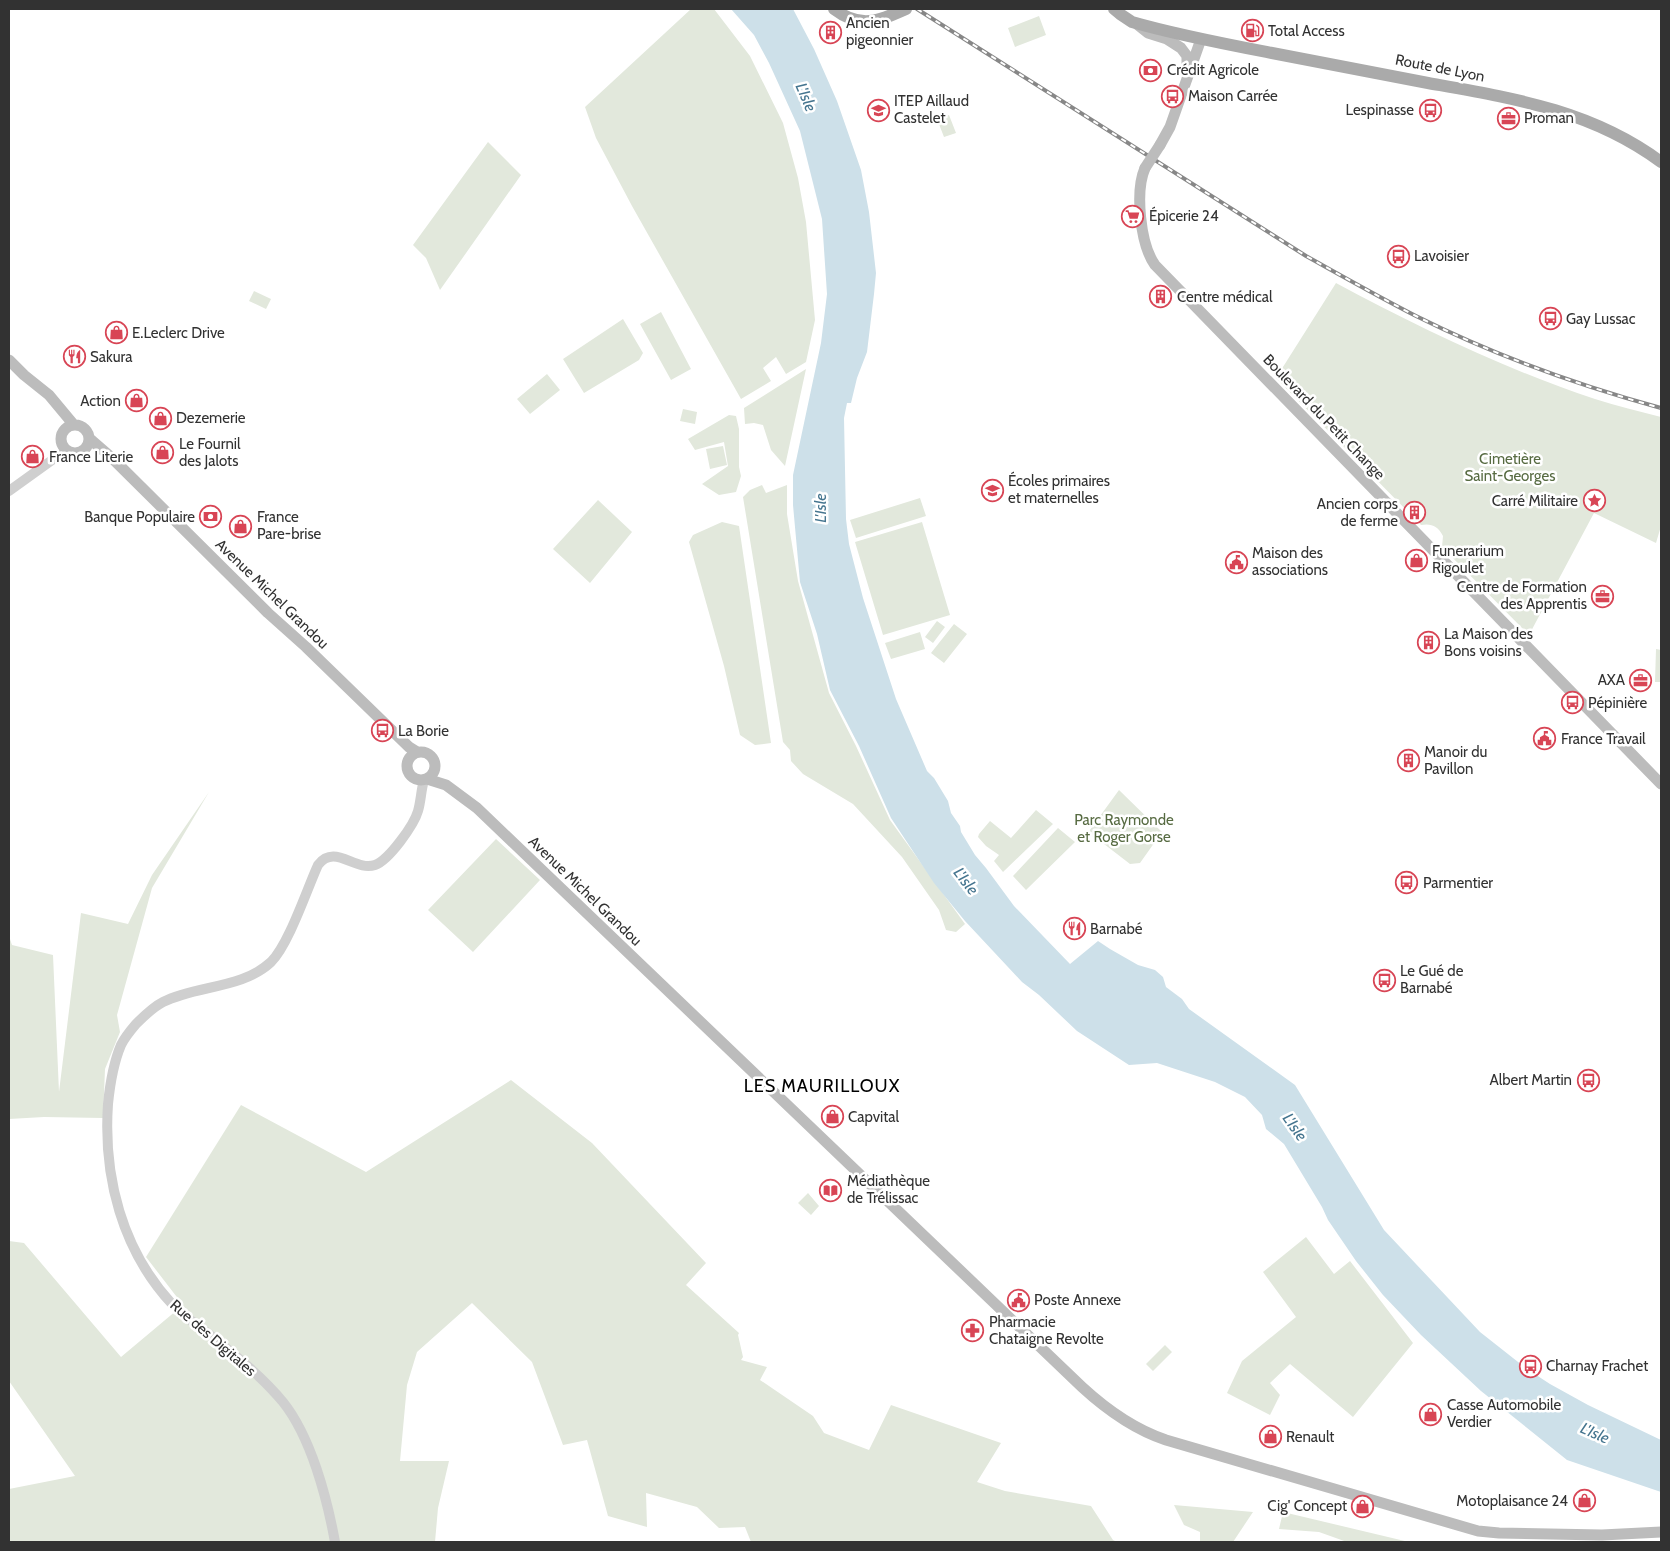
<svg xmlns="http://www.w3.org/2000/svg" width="1670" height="1551" font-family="Cabin,sans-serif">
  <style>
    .green { fill: #e2e8dc }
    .water { fill: #cde0e9 }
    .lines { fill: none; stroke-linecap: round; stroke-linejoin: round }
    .tertiary { stroke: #cfcfcf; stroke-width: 10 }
    .secondary { stroke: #bcbcbc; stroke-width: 11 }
    .primary { stroke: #aaa; stroke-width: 12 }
    .rail-casing { stroke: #878787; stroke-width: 4 }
    .rail { stroke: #fff; stroke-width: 2; stroke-dasharray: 5.5; stroke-linecap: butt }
    .secondary-bridge { stroke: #bcbcbc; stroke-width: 11 }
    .labels { text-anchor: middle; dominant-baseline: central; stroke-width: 5; stroke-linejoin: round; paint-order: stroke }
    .poi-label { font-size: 15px; fill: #323232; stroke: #fff; text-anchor: start }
    .street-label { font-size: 15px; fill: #323232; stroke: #fff }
    .park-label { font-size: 15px; fill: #576b42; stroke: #fff }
    .water-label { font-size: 16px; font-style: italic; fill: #45758f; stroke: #fff }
    .quarter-label { font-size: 18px; letter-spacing: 1px; fill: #000; stroke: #fff }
  </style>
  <rect width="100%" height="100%" fill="#fff"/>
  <path class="green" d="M691 9H714L750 56 783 123 798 178 806 222 815 320 806 362 786 374 776 357 763 368 771 381 741 399 632 206 596 138 585 107Z
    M1039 16 1046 35 1015 47 1008 28Z
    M949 115 956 133 944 137 937 119Z
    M488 142 521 175 440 290 426 258 413 245Z
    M1336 283C1418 327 1507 370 1595 399 1617 406 1639 411 1661 417V526L1656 543 1594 513 1529 635 1442 547 1443 536C1438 526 1431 523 1421 525L1276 378Z
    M254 291 271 299 266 309 249 301Z
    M661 312 691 369 671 380 640 324Z
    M623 319 643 353 639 360 584 393 563 359Z
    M806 369 785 466 771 450 763 425 754 423 745 424 744 408Z
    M547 374 560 390 530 414 517 399Z
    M683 409 697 412 695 424 680 421Z
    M729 415 736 416 739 429V467L741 476 736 492 719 495 702 484 728 466 724 442 695 450 688 439Z
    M723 446 727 465 710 469 706 449Z
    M762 485 766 493 787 485V514L798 581 829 693 856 746 890 820 965 924 956 932 946 930 939 910 902 857 853 804 803 774 791 761 790 750 783 742 743 497 750 490Z
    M920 498 926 516 856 538 850 520Z
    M598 500 632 532 590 583 553 549Z
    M722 522 739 526 771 743 755 745 740 735 724 666 689 542 693 535Z
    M922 522 950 615 883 635 855 542Z
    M937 621 945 627 933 643 925 637Z
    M954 624 967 634 944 663 931 653Z
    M920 632 925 649 891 659 885 643Z
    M1656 649 1661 650V682H1655Z
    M1119 790 1162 832 1140 863 1130 864 1095 837H1091L1087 834Z
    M209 792 152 888 117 1015 120 1032 105 1069 103 1118 44 1117 9 1119V936L12 945 53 955 59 1092 81 913 128 924 152 875Z
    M1036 810 1053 824 1003 872 994 861 999 855 986 846 978 837 979 834 990 821 1011 838Z
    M1058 828 1075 842 1026 890 1013 876Z
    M496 839 540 880 473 952 428 910Z
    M511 1080 592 1143 706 1263 686 1285 739 1333 738 1335 743 1357 741 1360 767 1367 760 1380 813 1416 824 1433 869 1450 891 1405 1001 1443 977 1482 1005 1491 1091 1506 1113 1540 1117 1542H751L745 1527 719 1528 697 1507 646 1493 647 1527 608 1516 587 1440 563 1445 532 1362 472 1303 417 1352 407 1385 400 1461H449L438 1508 435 1542H9V1489L75 1476 9 1381V1241L24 1243 121 1357 183 1305 146 1257 241 1105 366 1172Z
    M808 1193 819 1206 811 1215 798 1203Z
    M1306 1237 1334 1274 1350 1261 1413 1343 1353 1417 1290 1364 1270 1383 1280 1395 1270 1415 1227 1393 1242 1361 1296 1317 1263 1272Z
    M1165 1345 1172 1352 1153 1371 1146 1364Z
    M1174 1505 1253 1512 1233 1542H1200V1532L1184 1525Z
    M1283 1512 1409 1542H1347L1319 1532 1279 1529Z"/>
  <path class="water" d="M731 9H793L814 49 837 101 861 170 869 212 876 273 874 294 867 352 857 378 851 403H847L844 418 846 519 849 544 863 598 896 699 927 771 934 778 948 801 951 813 960 826 961 832 975 855 986 868 1014 906 1070 964 1098 941 1110 949 1138 965 1155 970 1163 977 1166 987 1182 999 1189 1009 1295 1085 1384 1230 1480 1332 1527 1369 1550 1384 1588 1405 1661 1440V1492L1567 1460 1481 1391 1421 1335 1383 1295 1356 1261 1328 1220 1322 1207 1284 1144 1266 1129 1262 1115 1245 1097 1215 1082 1157 1063 1129 1065 1077 1031 1039 995 1022 982 965 921 934 883 891 818 859 746 830 690 817 634 800 582 793 505V475L821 343 827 294 822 219 800 131 769 63 754 35Z"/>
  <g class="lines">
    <path class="tertiary" d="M9 491 66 450
      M335 1542C327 1498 311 1437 283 1402 261 1375 232 1353 206 1332 195 1323 182 1315 172 1304 122 1250 103 1177 108 1104 110 1084 113 1064 121 1045 125 1037 130 1031 136 1024 144 1016 153 1007 163 1002 197 985 242 989 271 962 289 944 307 889 318 865 335 843 355 872 375 865 389 860 414 825 418 811 421 801 421 790 424 780"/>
    <path class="secondary" d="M1138 25 1148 33 1167 39 1181 48 1187 56V71
      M1160 145 1170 127 1201 39
      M1145 168C1135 191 1140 244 1155 265L1661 784
      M9 360 24 375 49 395 74 425
      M61 439a14 14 0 1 1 28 0a14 14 0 1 1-28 0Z
      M90 439 113 459 268 613 306 647 409 747 417 752
      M407 766a14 14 0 1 1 28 0a14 14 0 1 1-28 0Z
      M427 779 446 785 477 808 1082 1387C1107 1410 1133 1429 1166 1440L1478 1531 1499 1533 1602 1535 1661 1532"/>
    <path class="primary" d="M834 9C860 29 879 21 906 9
      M1114 9 1120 14 1132 22C1177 35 1225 44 1272 53 1324 63 1376 73 1428 83 1512 98 1591 110 1661 162"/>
    <defs>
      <path id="rail" d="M917 9 1306 256C1342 276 1379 297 1416 316 1494 355 1577 385 1661 408"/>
    </defs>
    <use href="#rail" class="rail-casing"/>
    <use href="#rail" class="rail"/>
    <path class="secondary-bridge" d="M1145 168 1160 145"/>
  </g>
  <defs>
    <symbol id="fuel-ring" viewBox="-11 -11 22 22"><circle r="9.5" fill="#fff" stroke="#d84555" stroke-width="1.5"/><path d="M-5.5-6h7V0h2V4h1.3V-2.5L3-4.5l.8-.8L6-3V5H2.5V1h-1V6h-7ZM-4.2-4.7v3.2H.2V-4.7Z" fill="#d84555"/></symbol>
    <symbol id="building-ring" viewBox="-11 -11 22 22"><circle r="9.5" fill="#fff" stroke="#d84555" stroke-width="1.5"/><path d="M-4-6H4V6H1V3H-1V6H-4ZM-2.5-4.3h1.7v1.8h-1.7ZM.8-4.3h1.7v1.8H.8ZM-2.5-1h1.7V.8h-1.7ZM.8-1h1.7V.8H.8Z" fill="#d84555"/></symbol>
    <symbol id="bank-ring" viewBox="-11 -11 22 22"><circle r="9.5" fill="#fff" stroke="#d84555" stroke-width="1.5"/><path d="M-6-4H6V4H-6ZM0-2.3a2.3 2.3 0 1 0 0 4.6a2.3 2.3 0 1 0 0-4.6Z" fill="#d84555"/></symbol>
    <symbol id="bus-ring" viewBox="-11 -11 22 22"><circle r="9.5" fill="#fff" stroke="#d84555" stroke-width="1.5"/><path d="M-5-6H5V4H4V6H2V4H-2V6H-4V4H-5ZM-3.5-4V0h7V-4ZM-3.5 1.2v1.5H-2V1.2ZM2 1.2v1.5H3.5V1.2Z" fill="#d84555"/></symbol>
    <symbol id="school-ring" viewBox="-11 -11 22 22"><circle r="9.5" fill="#fff" stroke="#d84555" stroke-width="1.5"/><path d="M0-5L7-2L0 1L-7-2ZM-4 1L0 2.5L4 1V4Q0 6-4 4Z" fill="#d84555"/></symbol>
    <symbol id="office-ring" viewBox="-11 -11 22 22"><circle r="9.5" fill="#fff" stroke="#d84555" stroke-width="1.5"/><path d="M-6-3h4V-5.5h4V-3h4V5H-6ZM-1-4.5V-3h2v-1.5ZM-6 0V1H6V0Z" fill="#d84555"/></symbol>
    <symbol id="supermarket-ring" viewBox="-11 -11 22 22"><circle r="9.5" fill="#fff" stroke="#d84555" stroke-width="1.5"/><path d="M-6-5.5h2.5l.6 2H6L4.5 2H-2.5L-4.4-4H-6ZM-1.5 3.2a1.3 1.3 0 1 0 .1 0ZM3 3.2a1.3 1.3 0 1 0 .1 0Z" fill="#d84555"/></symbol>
    <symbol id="shop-ring" viewBox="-11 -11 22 22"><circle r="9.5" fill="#fff" stroke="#d84555" stroke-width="1.5"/><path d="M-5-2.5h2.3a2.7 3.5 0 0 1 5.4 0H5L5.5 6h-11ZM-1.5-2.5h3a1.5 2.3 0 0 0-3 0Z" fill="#d84555"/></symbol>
    <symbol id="restaurant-ring" viewBox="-11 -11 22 22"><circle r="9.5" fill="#fff" stroke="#d84555" stroke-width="1.5"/><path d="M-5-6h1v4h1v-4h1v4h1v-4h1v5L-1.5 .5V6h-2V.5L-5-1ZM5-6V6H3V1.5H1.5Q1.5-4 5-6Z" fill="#d84555"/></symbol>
    <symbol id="sight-ring" viewBox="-11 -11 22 22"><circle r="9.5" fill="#fff" stroke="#d84555" stroke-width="1.5"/><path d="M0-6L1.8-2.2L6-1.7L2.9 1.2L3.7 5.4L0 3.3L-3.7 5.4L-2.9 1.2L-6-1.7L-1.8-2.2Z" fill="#d84555"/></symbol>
    <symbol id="civic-ring" viewBox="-11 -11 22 22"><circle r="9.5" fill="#fff" stroke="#d84555" stroke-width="1.5"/><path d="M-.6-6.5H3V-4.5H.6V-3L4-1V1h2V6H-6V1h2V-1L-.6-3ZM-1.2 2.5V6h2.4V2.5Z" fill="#d84555"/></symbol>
    <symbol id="library-ring" viewBox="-11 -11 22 22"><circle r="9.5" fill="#fff" stroke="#d84555" stroke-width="1.5"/><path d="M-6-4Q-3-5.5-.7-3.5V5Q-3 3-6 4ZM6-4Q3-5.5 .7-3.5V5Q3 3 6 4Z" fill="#d84555"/></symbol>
    <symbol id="pharmacy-ring" viewBox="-11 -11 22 22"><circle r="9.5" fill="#fff" stroke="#d84555" stroke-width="1.5"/><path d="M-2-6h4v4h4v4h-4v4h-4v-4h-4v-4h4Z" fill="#d84555"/></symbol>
  </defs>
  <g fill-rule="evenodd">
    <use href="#fuel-ring" x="1240" y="18" width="25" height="25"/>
    <use href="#building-ring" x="818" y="20" width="25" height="25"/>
    <use href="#bank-ring" x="1138" y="58" width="25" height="25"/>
    <use href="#bus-ring" x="1160" y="84" width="25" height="25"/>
    <use href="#school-ring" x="866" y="98" width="25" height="25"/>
    <use href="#bus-ring" x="1418" y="98" width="25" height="25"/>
    <use href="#office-ring" x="1496" y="106" width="25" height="25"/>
    <use href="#supermarket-ring" x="1120" y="204" width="25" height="25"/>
    <use href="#bus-ring" x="1386" y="244" width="25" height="25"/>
    <use href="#building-ring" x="1148" y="284" width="25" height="25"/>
    <use href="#bus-ring" x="1538" y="306" width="25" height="25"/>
    <use href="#shop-ring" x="104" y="320" width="25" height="25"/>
    <use href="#restaurant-ring" x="62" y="344" width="25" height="25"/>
    <use href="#shop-ring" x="124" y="388" width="25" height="25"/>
    <use href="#shop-ring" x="148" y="406" width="25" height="25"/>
    <use href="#shop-ring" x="150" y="440" width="25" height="25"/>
    <use href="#shop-ring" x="20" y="444" width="25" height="25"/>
    <use href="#school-ring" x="980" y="478" width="25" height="25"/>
    <use href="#sight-ring" x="1582" y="488" width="25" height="25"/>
    <use href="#building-ring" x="1402" y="500" width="25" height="25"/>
    <use href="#bank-ring" x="198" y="504" width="25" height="25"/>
    <use href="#shop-ring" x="228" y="514" width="25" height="25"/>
    <use href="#shop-ring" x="1404" y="548" width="25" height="25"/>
    <use href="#civic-ring" x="1224" y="550" width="25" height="25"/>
    <use href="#office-ring" x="1590" y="584" width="25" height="25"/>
    <use href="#building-ring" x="1416" y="630" width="25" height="25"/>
    <use href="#office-ring" x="1628" y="668" width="25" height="25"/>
    <use href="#bus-ring" x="1560" y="690" width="25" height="25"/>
    <use href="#bus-ring" x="370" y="718" width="25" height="25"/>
    <use href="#civic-ring" x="1532" y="726" width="25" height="25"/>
    <use href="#building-ring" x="1396" y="748" width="25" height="25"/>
    <use href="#bus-ring" x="1394" y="870" width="25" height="25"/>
    <use href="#restaurant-ring" x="1062" y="916" width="25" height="25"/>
    <use href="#bus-ring" x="1372" y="968" width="25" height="25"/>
    <use href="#bus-ring" x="1576" y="1068" width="25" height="25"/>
    <use href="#shop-ring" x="820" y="1104" width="25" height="25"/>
    <use href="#library-ring" x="818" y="1178" width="25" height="25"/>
    <use href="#civic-ring" x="1006" y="1288" width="25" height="25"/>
    <use href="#pharmacy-ring" x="960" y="1318" width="25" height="25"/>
    <use href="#bus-ring" x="1518" y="1354" width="25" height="25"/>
    <use href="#shop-ring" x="1418" y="1402" width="25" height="25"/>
    <use href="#shop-ring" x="1258" y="1424" width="25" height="25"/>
    <use href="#shop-ring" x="1572" y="1488" width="25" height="25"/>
    <use href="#shop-ring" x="1350" y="1494" width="25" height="25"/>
  </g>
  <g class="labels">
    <g class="poi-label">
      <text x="846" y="23">Ancien<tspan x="846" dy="17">pigeonnier</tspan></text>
      <text x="1268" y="31">Total Access</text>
      <text x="1167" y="70">Crédit Agricole</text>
      <text x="1188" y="96">Maison Carrée</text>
      <text x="894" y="101">ITEP Aillaud<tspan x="894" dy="17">Castelet</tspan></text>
      <text x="1414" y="110" text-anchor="end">Lespinasse</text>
      <text x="1524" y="118">Proman</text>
      <text x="1149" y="216">Épicerie 24</text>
      <text x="1414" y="256">Lavoisier</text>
      <text x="1177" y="297">Centre médical</text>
      <text x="1566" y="319">Gay Lussac</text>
      <text x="132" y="333">E.Leclerc Drive</text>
      <text x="90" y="357">Sakura</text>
      <text x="121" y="401" text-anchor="end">Action</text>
      <text x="176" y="418">Dezemerie</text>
      <text x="179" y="444">Le Fournil<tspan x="179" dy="17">des Jalots</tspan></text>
      <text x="49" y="457">France Literie</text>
      <text x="1008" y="481">Écoles primaires<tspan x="1008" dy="17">et maternelles</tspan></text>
      <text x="1578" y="501" text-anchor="end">Carré Militaire</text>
      <text x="1398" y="504" text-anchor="end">Ancien corps<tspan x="1398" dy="17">de ferme</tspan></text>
      <text x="195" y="517" text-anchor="end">Banque Populaire</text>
      <text x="257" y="517">France<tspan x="257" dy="17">Pare-brise</tspan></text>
      <text x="1432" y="551">Funerarium<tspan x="1432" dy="17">Rigoulet</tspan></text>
      <text x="1252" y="553">Maison des<tspan x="1252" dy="17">associations</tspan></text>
      <text x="1587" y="587" text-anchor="end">Centre de Formation<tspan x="1587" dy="17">des Apprentis</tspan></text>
      <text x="1444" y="634">La Maison des<tspan x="1444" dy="17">Bons voisins</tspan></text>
      <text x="1625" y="680" text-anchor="end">AXA</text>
      <text x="1588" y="703">Pépinière</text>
      <text x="398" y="731">La Borie</text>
      <text x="1561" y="739">France Travail</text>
      <text x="1424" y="752">Manoir du<tspan x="1424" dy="17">Pavillon</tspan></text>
      <text x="1423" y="883">Parmentier</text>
      <text x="1090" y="929">Barnabé</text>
      <text x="1400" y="971">Le Gué de<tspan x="1400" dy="17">Barnabé</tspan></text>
      <text x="1572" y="1080" text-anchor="end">Albert Martin</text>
      <text x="848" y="1117">Capvital</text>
      <text x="847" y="1181">Médiathèque<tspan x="847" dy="17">de Trélissac</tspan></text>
      <text x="1034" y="1300">Poste Annexe</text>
      <text x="989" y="1322">Pharmacie<tspan x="989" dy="17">Chataigne Revolte</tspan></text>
      <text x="1546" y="1366">Charnay Frachet</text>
      <text x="1447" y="1405">Casse Automobile<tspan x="1447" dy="17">Verdier</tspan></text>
      <text x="1286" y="1437">Renault</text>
      <text x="1568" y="1501" text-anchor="end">Motoplaisance 24</text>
      <text x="1347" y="1506" text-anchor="end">Cig' Concept</text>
    </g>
    <g class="street-label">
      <text transform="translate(1440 68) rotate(11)">Route de Lyon</text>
      <text transform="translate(1324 417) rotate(46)">Boulevard du Petit Change</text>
      <text transform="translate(272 594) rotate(44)">Avenue Michel Grandou</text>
      <text transform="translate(585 891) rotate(44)">Avenue Michel Grandou</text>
      <text transform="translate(213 1338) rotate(41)">Rue des Digitales</text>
    </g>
    <g class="park-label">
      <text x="1510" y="459">Cimetière<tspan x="1510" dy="17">Saint-Georges</tspan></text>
      <text x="1124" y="820">Parc Raymonde<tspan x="1124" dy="17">et Roger Gorse</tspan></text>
    </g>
    <g class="water-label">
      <text transform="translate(806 97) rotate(67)">L'Isle</text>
      <text transform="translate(820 508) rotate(-90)">L'Isle</text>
      <text transform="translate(966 881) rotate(52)">L'Isle</text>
      <text transform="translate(1295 1127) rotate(54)">L'Isle</text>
      <text transform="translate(1595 1433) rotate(24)">L'Isle</text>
    </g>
    <g class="quarter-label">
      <text x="822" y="1086">LES MAURILLOUX</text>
    </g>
  </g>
  <rect width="1670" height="1551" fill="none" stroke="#323232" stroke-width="20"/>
</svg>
